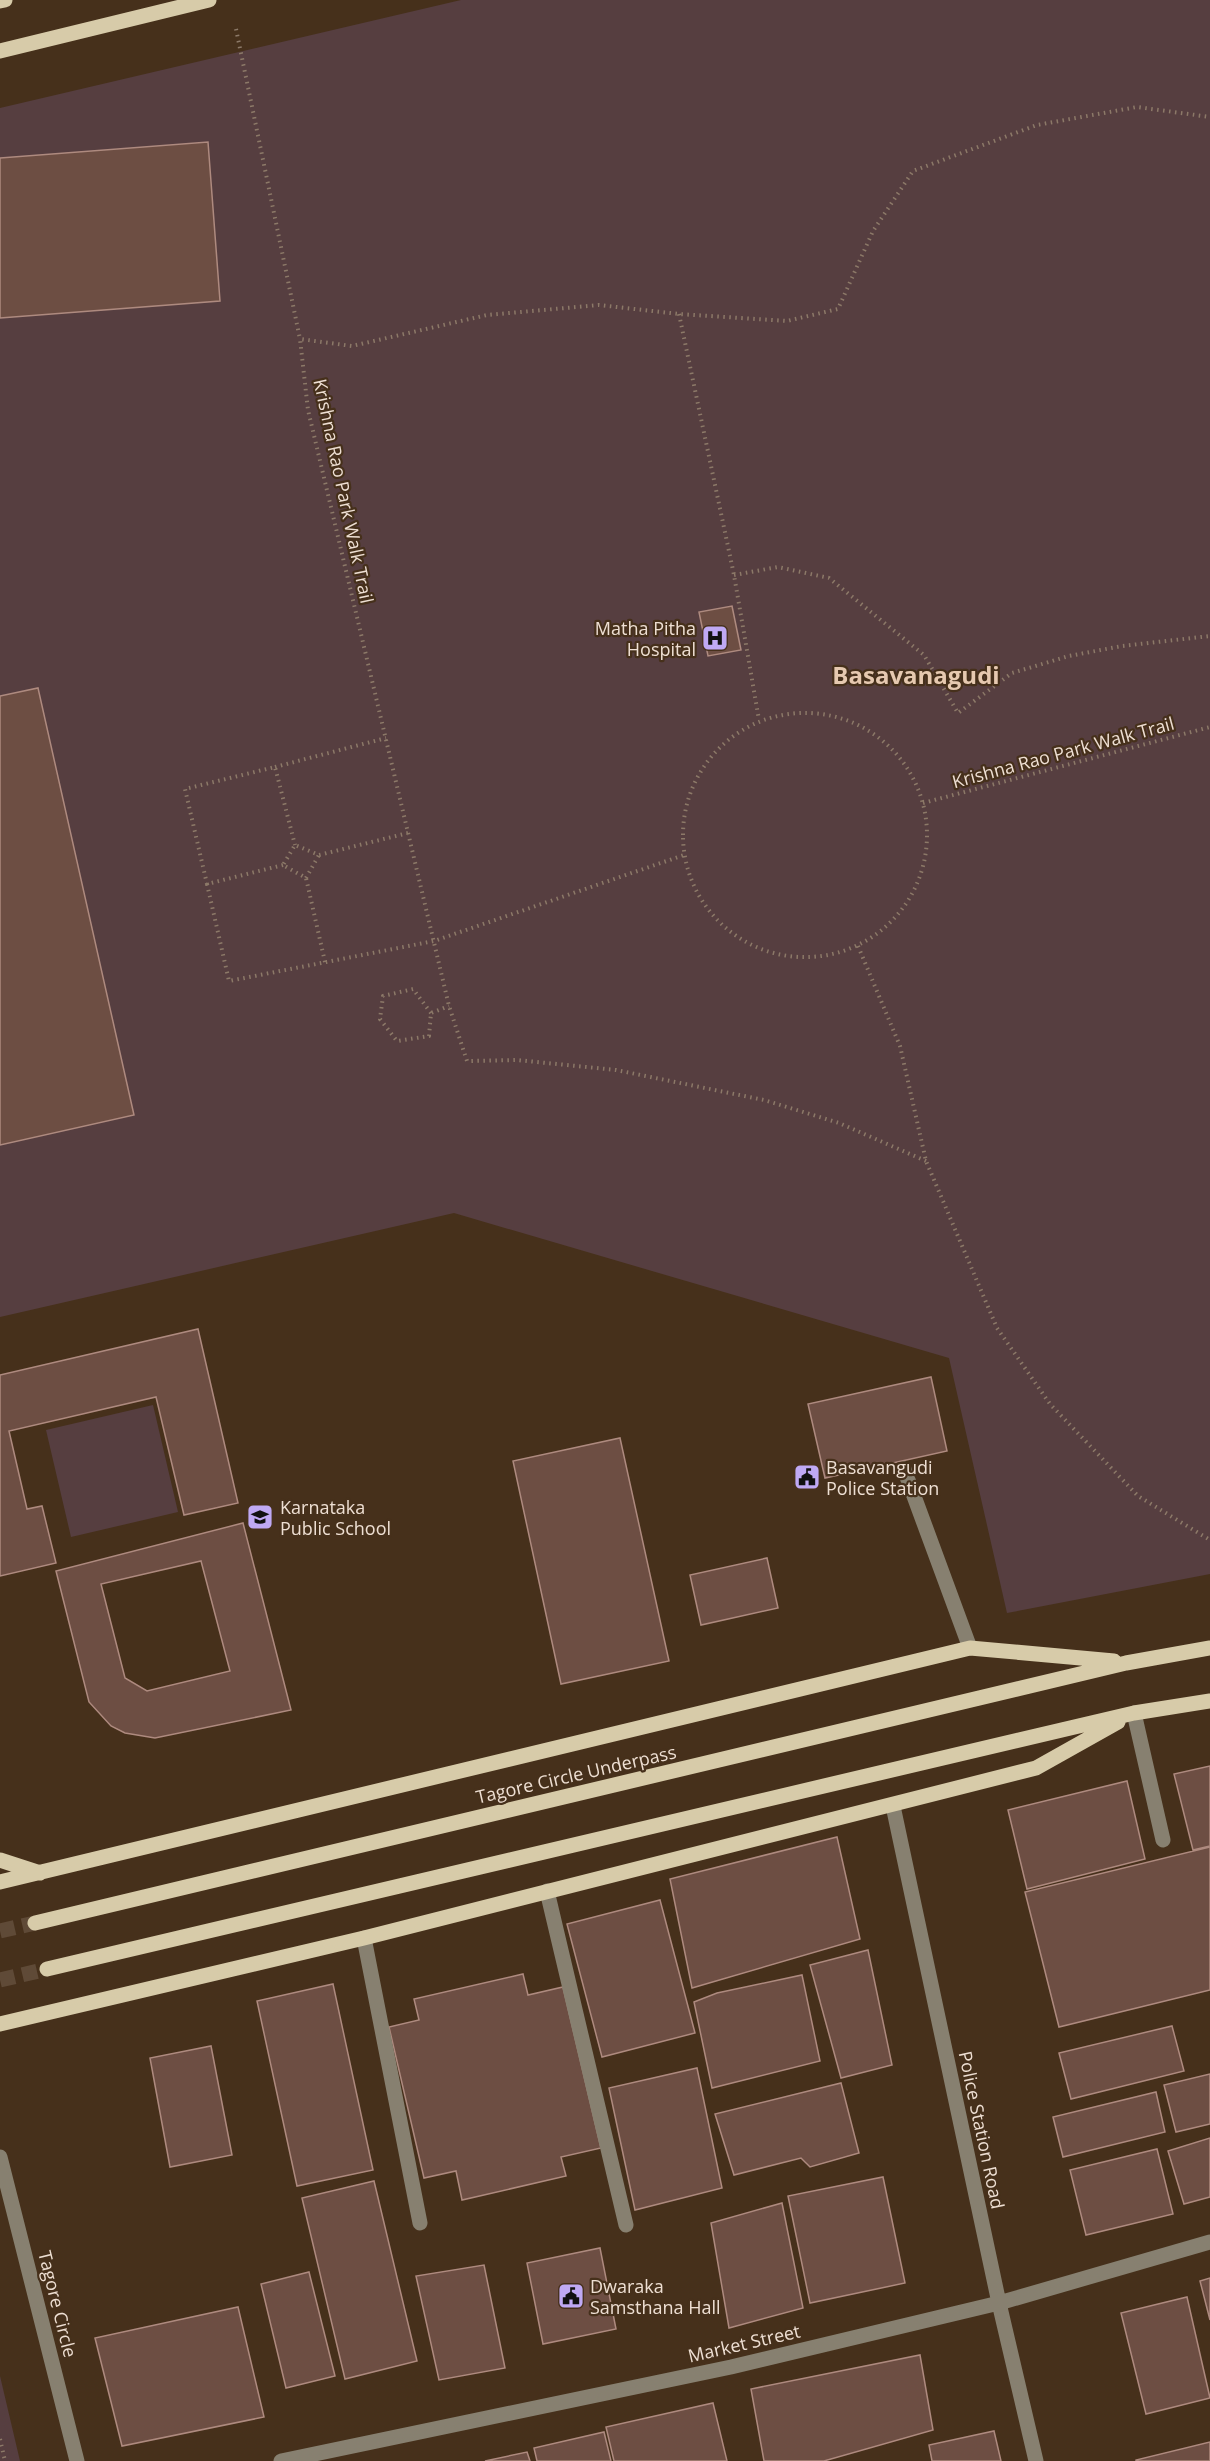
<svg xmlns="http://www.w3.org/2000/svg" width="1210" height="2461" font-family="'Open Sans',sans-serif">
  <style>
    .green { fill: #563e40 }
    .building { fill: #6d4e43; stroke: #ae8a7f; stroke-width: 1.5; fill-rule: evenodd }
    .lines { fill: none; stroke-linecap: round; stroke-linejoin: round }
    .major-tunnel { stroke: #5f4a37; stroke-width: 15; stroke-dasharray: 15 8; stroke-linecap: butt }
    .path { stroke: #8c7968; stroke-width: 4; stroke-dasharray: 1.5 4.5; stroke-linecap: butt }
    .minor { stroke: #878070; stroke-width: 15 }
    .major { stroke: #d7cba9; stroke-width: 15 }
    .labels { text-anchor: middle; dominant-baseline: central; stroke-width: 4.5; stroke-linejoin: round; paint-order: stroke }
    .street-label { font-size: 18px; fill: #eedfd3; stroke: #46301b }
    .poi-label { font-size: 18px; fill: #eedfd3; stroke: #46301b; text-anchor: start }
    .district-label { font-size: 24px; font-weight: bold; fill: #e6c9b0; stroke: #46301b }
  </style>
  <rect width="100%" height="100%" fill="#46301b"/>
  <path class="green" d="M461 0H1210V1574L1007 1613 949 1358 454 1213 0 1317V108Z
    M153 1405 178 1512 71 1537 46 1430Z
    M0 2376 20 2461H0Z"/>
  <path class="building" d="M208 142 220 301 0 318V158Z
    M732 606 741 650 708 656 699 612Z
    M38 688 134 1115 0 1145V696Z
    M198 1329 238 1503 184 1515 156 1397 9 1431 27 1509 42 1506 56 1563 0 1576V1375Z
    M931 1377 947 1451 825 1478 808 1404Z
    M620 1438 669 1661 561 1684 513 1461Z
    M243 1523 291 1710 155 1738 125 1733 111 1726 89 1702 56 1571ZM201 1561 230 1671 147 1691 125 1678 101 1584Z
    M767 1558 778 1608 701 1625 690 1575Z
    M1210 1766V1846L1193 1850 1174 1774Z
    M1127 1781 1145 1859 1027 1889 1008 1810Z
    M837 1837 860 1939 692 1988 670 1879Z
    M1210 1847V1990L1059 2027 1025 1892Z
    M660 1900 695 2033 602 2057 567 1924Z
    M868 1950 892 2065 841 2078 810 1965Z
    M523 1974 528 1995 563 1987 601 2148 561 2157 566 2176 462 2200 456 2171 424 2178 389 2027 419 2020 414 1999Z
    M802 1975 820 2061 712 2088 694 2002 717 1993Z
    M333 1984 373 2170 297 2186 257 2001Z
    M1172 2026 1184 2071 1071 2099 1059 2053Z
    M211 2046 232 2155 170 2167 150 2058Z
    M697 2068 722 2188 635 2210 609 2088Z
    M1210 2074V2124L1176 2132 1164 2085Z
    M841 2083 859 2153 810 2167 801 2158 734 2175 715 2114Z
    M1156 2092 1165 2132 1063 2157 1053 2117Z
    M1210 2138V2197L1184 2204 1168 2151Z
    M1157 2149 1173 2214 1086 2235 1070 2170Z
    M883 2177 905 2283 810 2303 788 2196Z
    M374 2181 417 2361 345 2379 302 2198Z
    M782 2203 803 2308 729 2328 711 2223Z
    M600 2248 616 2329 543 2344 527 2263Z
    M484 2265 505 2368 439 2380 416 2276Z
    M309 2272 335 2376 286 2388 261 2284Z
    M1210 2278V2320L1200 2281Z
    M1187 2297 1210 2398 1146 2414 1121 2313Z
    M238 2307 264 2417 122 2446 95 2338Z
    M920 2355 933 2430 824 2461H764L751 2389Z
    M713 2403 727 2461H614L606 2427Z
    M994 2431 1001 2461H932L929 2445Z
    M604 2432 611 2461H537L534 2448Z
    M1210 2442V2461H1136V2460Z
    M527 2452 530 2461H485Z"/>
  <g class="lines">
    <path class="major-tunnel" d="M0 1931 35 1923
      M0 1980 47 1969"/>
    <path class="path" d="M236 29 300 339
      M679 314 734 575 759 720
      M734 575 778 567 829 578 924 655 958 713 1012 673 1069 656 1122 646 1210 636
      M683 835a122 122 0 1 1 244 0a122 122 0 1 1-244 0Z
      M275 767 386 738
      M923 803 1210 727
      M283 865 207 884 185 789 275 767 295 845
      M306 878 319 855
      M207 884 229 981 434 941 684 855
      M858 946 900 1046 926 1161 997 1328 1050 1404 1138 1496 1210 1540
      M325 962 306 878 283 865 295 845 319 855 408 833
      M431 1013 413 989 383 996 380 1019 397 1041 429 1036 431 1013 449 1006
      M926 1161 839 1123 764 1100 616 1070 517 1060 467 1061 449 1006 308 410 300 339 352 346 487 315 599 305 679 314 787 321 838 309 873 231 913 171 1037 125 1137 107 1210 117
      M0 2439 5 2461"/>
    <path class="minor" d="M904 1469 970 1648
      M1134 1713 1163 1840
      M893 1806 999 2303 1036 2461
      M547 1891 626 2225
      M364 1938 420 2223
      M0 2157 77 2461
      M281 2461 731 2367 999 2303 1210 2242"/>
    <path class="major" d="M0 1 5 0
      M0 51 209 0
      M0 1860 40 1873
      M0 1882 970 1648 1114 1661
      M35 1923 1126 1663 1210 1648
      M47 1969 1134 1713 1210 1701
      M0 2024 364 1938 1036 1768 1118 1722"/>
  </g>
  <defs>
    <symbol id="hospital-square" viewBox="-11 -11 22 22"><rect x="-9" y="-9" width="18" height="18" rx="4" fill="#bfa9f4" stroke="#46301b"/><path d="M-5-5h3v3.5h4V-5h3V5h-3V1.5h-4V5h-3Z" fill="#111"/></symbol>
    <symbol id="civic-square" viewBox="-11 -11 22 22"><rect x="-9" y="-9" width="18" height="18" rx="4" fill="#bfa9f4" stroke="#46301b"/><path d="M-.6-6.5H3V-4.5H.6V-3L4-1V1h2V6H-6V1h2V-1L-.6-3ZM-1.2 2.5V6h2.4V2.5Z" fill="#111"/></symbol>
    <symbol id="school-square" viewBox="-11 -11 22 22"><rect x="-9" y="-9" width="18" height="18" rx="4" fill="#bfa9f4" stroke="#46301b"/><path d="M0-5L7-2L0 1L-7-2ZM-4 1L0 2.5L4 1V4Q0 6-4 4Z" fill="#111"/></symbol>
  </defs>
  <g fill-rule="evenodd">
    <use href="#hospital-square" x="700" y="623" width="30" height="30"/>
    <use href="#civic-square" x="792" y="1462" width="30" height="30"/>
    <use href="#school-square" x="245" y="1502" width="30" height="30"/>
    <use href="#civic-square" x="556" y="2281" width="30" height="30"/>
  </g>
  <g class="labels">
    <g class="street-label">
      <text transform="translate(344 491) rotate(78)">Krishna Rao Park Walk Trail</text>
      <text transform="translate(1063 752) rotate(-15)">Krishna Rao Park Walk Trail</text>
      <text transform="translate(576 1774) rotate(-13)">Tagore Circle Underpass</text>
      <text transform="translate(982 2130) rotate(78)">Police Station Road</text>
      <text transform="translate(58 2304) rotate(76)">Tagore Circle</text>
      <text transform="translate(744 2343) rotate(-13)">Market Street</text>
    </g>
    <g class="poi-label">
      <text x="696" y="628" text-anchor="end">Matha Pitha<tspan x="696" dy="21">Hospital</tspan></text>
      <text x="826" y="1467">Basavangudi<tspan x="826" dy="21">Police Station</tspan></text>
      <text x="280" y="1507">Karnataka<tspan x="280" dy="21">Public School</tspan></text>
      <text x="590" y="2286">Dwaraka<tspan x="590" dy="21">Samsthana Hall</tspan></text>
    </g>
    <g class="district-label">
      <text x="916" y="674">Basavanagudi</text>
    </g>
  </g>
</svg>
